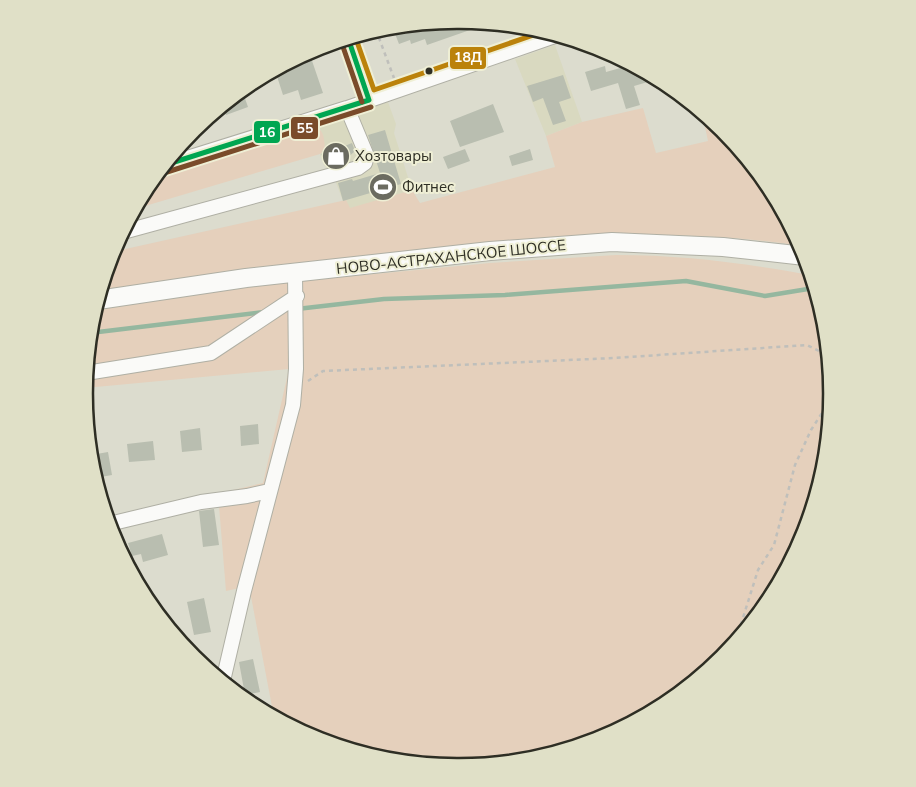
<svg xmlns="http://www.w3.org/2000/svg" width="916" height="787" font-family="'Nunito Sans',sans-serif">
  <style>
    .built { fill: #d9d9c0 }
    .green { fill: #e5d0bc }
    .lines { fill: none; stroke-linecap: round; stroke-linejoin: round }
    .stream { stroke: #95b79f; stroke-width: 4.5 }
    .building { fill: #b9beb0 }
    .minor-casing { stroke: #afafa4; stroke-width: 16 }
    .major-casing { stroke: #afafa4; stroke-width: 20 }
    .path { stroke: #bfbfbb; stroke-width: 2.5; stroke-dasharray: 4 4; stroke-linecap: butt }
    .minor { stroke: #fafaf8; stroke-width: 14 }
    .major { stroke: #fafaf8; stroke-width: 18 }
    .bus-1-casing { stroke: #efefd5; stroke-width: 9 }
    .bus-2-casing { stroke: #efefd5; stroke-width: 9 }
    .bus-3-casing { stroke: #efefd5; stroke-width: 9 }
    .bus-1 { stroke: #00a651; stroke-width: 5 }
    .bus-2 { stroke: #7a4b2a; stroke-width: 5 }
    .bus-3 { stroke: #bb820b; stroke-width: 5 }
    .bus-dot { fill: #2e2e24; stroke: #efefd5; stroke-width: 2 }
    .labels { text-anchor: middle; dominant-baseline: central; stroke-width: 4; stroke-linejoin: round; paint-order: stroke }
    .poi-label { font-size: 15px; fill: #2e2e24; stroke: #efefd5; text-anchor: start }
    .street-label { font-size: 15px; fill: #2e2e24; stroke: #efefd5 }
    .rim { fill: none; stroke: #2e2e24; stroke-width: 2.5 }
    .line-badge { stroke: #efefd5; stroke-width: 2 }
    .badge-label { font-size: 14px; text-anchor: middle; font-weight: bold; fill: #fff }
  </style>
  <rect width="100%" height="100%" fill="#dcdcce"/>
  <path class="built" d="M555 45 582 122 546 136 515 59Z
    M388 102 396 124 394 133 412 190 350 209 343 201 334 177 324 165 320 154 325 149 320 128 315 126Z"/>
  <path class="green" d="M643 108 656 153 708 141 702 113 722 130 769 186 801 246C738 236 675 234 611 236L100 294 112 252 346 200 350 208 412 190 420 203 555 167 546 136 582 122Z
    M315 126C325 131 324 140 325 149L320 154 135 209 156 176Z
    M616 255C685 255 742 263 811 275 822 314 832 354 831 395 827 585 686 745 496 763 459 767 419 768 383 759 343 750 310 736 274 717L249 586 226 591 219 506 220 493 263 483 289 369 85 388 92 320 95 310 250 286 490 263Z"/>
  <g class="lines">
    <path class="stream" d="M297 309 384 299 505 295 686 281 765 296 814 288
      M90 333 264 312"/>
  </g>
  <path class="building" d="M458 20 490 23 427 45 425 39 411 44 410 40 399 44 392 26Z
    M309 52 323 93 301 100 298 90 283 95 275 70Z
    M631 65 658 79 634 86 640 105 626 109 618 83 591 91 585 72 605 66 606 72Z
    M563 75 571 98 559 102 566 121 553 125 543 98 533 102 527 86Z
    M242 90 248 107 226 115 222 106Z
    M493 104 504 132 460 147 450 121Z
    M385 130 401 184 343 201 338 183 352 179 353 181 380 173 368 135Z
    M352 143 355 151 346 159 347 162 333 166 332 163 326 165 321 154 331 150 330 148 341 144 342 147Z
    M465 149 470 161 448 169 443 157Z
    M530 149 533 160 512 166 509 156Z
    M258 424 259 444 241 446 240 426Z
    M200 428 202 450 182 452 180 431Z
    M153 441 155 460 129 462 127 444Z
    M108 452 112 475 95 478 91 455Z
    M214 509 219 545 203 547 199 511Z
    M162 534 168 555 143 562 141 554 132 556 128 543Z
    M204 598 211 632 194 635 187 602Z
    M253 659 260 692 245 695 239 662Z"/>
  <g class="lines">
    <defs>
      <path id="minor" d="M348 38 369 100
        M165 165 347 108 558 35
        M123 232 358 168 365 163 367 156 347 108
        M86 373 211 353 297 296
        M109 524 201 502 247 496 269 491
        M223 681 244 591 293 405 296 369 295 273"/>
      <path id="major" d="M98 300 246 278 490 251 612 242 723 247 805 256"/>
    </defs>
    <use href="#minor" class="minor-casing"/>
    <use href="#major" class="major-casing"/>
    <path class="path" d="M376 30 394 78
      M308 381 323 371 614 358 807 345 825 354 828 362
      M736 640 758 570 774 545 795 465 811 430 831 399"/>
    <use href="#minor" class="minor"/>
    <use href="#major" class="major"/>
    <defs>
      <path id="bus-1" d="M348 38 369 100
        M165 165 369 100"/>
      <path id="bus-2" d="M341 41 362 102
        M167 172 371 107"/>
      <path id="bus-3" d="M355 36 374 90 545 31"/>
    </defs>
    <use href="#bus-1" class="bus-1-casing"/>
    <use href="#bus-2" class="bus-2-casing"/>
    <use href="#bus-3" class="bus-3-casing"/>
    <use href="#bus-1" class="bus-1"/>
    <use href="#bus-2" class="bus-2"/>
    <use href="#bus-3" class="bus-3"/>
  </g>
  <defs>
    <symbol id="shop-disc" viewBox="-11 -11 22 22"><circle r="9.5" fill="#6b6b60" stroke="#efefd5"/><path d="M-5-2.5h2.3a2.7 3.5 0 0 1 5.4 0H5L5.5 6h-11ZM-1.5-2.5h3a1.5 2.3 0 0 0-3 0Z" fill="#fff"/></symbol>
    <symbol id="stadium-disc" viewBox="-11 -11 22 22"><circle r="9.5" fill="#6b6b60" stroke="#efefd5"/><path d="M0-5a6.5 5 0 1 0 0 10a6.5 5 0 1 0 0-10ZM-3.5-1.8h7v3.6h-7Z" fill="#fff"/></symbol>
  </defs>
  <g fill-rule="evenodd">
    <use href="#shop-disc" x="320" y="140" width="32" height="32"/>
    <use href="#stadium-disc" x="367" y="171" width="32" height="32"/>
  </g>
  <circle class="bus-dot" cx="429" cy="71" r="4.5"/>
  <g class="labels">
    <g class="poi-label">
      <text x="355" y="156">Хозтовары</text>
      <text x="402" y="187">Фитнес</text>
    </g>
    <g class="street-label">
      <text transform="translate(451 257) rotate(-6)">НОВО-АСТРАХАНСКОЕ ШОССЕ</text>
    </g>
  </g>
  <path d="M0 0H916V787H0ZM457 29H459A364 364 0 0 1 823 393V394A364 364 0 0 1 459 758H457A364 364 0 0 1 93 394V393A364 364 0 0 1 457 29Z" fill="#e0e0c7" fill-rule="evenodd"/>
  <path class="rim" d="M457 29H459A364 364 0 0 1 823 393V394A364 364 0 0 1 459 758H457A364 364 0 0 1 93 394V393A364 364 0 0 1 457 29Z"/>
  <g class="line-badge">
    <rect x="449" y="46" width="38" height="24" rx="5" fill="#bb820b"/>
    <rect x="290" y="116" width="29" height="24" rx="5" fill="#7a4b2a"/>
    <rect x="253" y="120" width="28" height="24" rx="5" fill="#00a651"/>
  </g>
  <g class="badge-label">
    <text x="468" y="62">18Д</text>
    <text x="305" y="133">55</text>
    <text x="267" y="137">16</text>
  </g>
</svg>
